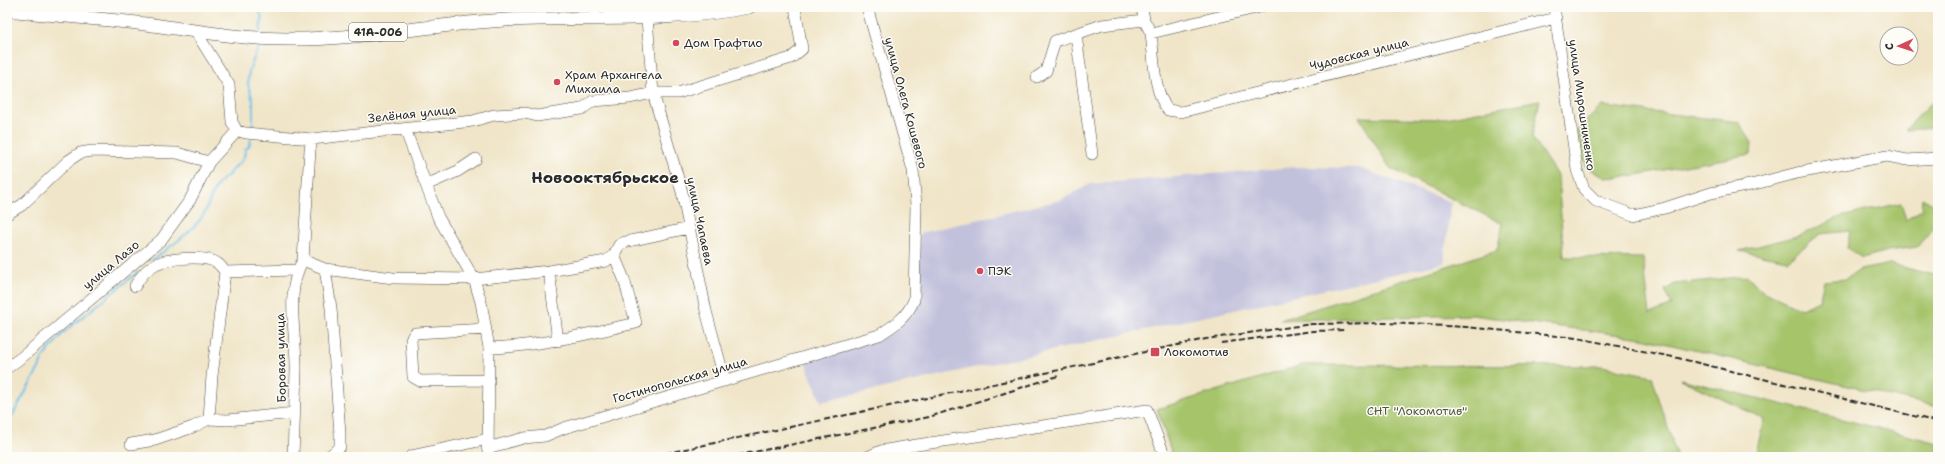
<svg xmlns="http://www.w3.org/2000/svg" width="1945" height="464" font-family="'Shantell Sans',sans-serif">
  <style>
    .industrial { fill: #c2c1dc }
    .green { fill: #a6c46b; stroke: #68784b }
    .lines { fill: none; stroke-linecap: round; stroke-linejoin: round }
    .stream { stroke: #6fc1eb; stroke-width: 2 }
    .minor-casing { stroke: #494743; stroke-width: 12 }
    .major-casing { stroke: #494743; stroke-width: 14 }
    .minor { stroke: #fff; stroke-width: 11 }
    .major { stroke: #fff; stroke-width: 13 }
    .rail { stroke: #2b2b2b; stroke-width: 2; stroke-dasharray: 6 3; stroke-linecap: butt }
    .poi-dot { fill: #d1495b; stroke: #fdfcf7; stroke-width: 1.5 }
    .labels { text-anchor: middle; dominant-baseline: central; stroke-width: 3; stroke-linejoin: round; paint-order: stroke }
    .shield { fill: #fdfcf7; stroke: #6a6a68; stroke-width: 1 }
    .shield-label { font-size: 11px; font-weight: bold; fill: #2b2b2b }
    .poi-label { font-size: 12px; fill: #2b2b2b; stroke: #fdfcf7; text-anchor: start }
    .street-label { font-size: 12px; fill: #2b2b2b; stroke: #fdfcf7 }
    .park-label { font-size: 12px; fill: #50593e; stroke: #fdfcf7 }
    .district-label { font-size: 16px; font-weight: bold; fill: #2b2b2b; stroke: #fdfcf7 }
  </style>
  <rect width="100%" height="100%" fill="#fdfcf7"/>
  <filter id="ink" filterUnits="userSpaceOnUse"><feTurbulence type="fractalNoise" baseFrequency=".025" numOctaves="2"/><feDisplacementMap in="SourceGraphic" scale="8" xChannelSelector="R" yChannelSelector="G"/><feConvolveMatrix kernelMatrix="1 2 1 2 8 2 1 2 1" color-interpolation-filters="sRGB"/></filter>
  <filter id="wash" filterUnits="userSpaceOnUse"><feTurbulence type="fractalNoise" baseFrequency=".012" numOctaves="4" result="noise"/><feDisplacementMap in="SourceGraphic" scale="16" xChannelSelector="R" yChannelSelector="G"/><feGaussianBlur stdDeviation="0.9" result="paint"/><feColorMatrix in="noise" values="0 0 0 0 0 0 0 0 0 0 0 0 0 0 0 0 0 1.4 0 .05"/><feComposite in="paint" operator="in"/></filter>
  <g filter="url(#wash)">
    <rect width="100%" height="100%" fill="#f0e5c8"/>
    <path class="industrial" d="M1296 167 1359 168 1451 202 1444 263 821 402 805 361 893 332 916 312 920 233 1061 200 1090 184Z"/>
    <path class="green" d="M1938 96V128L1905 130Z
      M1540 100 1532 137 1558 177 1564 257 1643 258 1650 314 1672 305 1665 290 1675 284 1748 276 1761 290 1801 309 1819 301 1824 281 1846 279 1860 270 1890 264 1938 276V407L1642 338 1473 315 1280 320 1497 250 1503 224 1390 168 1359 117 1441 119Z
      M1602 106 1739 122 1752 143 1751 154 1631 176 1605 178 1585 166 1577 130Z
      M1922 198 1938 207V222L1917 247 1888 251 1862 258 1847 248 1850 231 1820 234 1788 260 1739 251 1801 235 1840 217 1901 203 1906 220 1921 210Z
      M1302 365 1602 366 1652 376 1677 457H1173L1157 409Z
      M1680 379 1938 443V457H1755L1764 419Z"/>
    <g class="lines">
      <path class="stream" d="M260 31 262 19 260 12 262 7
        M253 127V101L248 84 249 71 259 45
        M152 260C167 249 192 232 202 217 210 205 213 182 228 176 233 164 245 165 245 150L249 146 251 140
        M11 418 39 368 44 356 64 332 138 272"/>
    </g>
  </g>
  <g filter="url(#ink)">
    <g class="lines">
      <defs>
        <path id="minor" d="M1142 7 1144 20
          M1554 7 1577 170 1584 189 1596 201 1633 215 1665 208 1711 193 1755 184 1797 173 1887 156 1907 160 1938 158
          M647 19 653 93 682 192 706 311 725 381
          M196 32 229 85 232 122 237 131
          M1151 33C1154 56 1153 92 1168 110L1181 112 1556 18
          M1076 35 1092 154
          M1037 77 1046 71 1055 41 1102 25 1144 20 1151 33 1260 7
          M405 129 438 217 474 279 481 302 489 348 488 457
          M426 185 458 171 476 159
          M7 214 22 205 68 161 80 153 92 151 177 153 209 162 237 131 246 133 312 139 473 121 494 115 525 113 537 116 582 109 593 101 630 98 653 93H678L791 58 802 49 795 7
          M303 260 325 269 393 278 474 279 549 271 606 261 614 255 619 245 625 242 689 228
          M325 269 331 308 340 434V447L328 457
          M549 271 558 341
          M225 272 297 270
          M135 286C140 277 146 269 156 264 169 258 206 255 217 263 220 265 223 269 225 272L212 376 209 419
          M486 329 415 333 411 339 413 377 420 381 489 380
          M489 348C540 346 586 334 636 323L624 279 614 255
          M7 368 22 357 161 240 190 200 209 162
          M131 444 155 440 193 427 209 419 228 420 294 413
          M487 448 524 438 545 436 564 428 879 335C895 325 907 317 914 300L916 205 913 170 867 7
          M411 456 488 439
          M293 457C294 428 295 400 296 371 297 336 284 292 303 260L310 150 312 139
          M867 457 881 451 904 447 1147 410 1165 457"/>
        <path id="major" d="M7 10C50 15 94 18 137 23 187 29 236 39 286 39 360 40 433 24 506 20 589 16 667 23 749 7"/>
      </defs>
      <use href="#minor" class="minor-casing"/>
      <use href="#major" class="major-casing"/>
      <use href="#minor" class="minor"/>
      <use href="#major" class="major"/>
      <path class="rail" d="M1221 343 1313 331 1346 330
        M648 457 1206 339 1312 324 1388 323 1466 327 1577 338 1678 358 1938 422
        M729 457 929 417 1058 376"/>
    </g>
  </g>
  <g class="poi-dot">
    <circle cx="676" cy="43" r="4"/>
    <circle cx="557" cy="82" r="4"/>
    <circle cx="980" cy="271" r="4"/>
    <rect x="1150" y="347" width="10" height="10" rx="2"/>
  </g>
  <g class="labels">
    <rect class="shield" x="349" y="23" width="58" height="18" rx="3"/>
    <g class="shield-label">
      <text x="378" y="32">41А-006</text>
    </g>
    <g class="poi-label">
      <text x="684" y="43">Дом Графтио</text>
      <text x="565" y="75">Храм Архангела<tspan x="565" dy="14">Михаила</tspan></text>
      <text x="988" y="271">ПЭК</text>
      <text x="1164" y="352">Локомотив</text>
    </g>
    <g class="street-label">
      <text transform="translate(1359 54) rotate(-14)">Чудовская улица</text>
      <text transform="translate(906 103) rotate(75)">улица Олега Кошевого</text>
      <text transform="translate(1582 105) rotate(82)">улица Мирошниченко</text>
      <text transform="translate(412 114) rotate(-6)">Зелёная улица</text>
      <text transform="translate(700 221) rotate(78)">улица Чапаева</text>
      <text transform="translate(111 265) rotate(-40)">улица Лазо</text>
      <text transform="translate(281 358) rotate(-91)">Боровая улица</text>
      <text transform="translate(680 380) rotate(-16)">Гостинопольская улица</text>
    </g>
    <g class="park-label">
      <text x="1417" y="411">СНТ "Локомотив"</text>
    </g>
    <g class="district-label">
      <text x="605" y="177">Новооктябрьское</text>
    </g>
  </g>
  <rect width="1945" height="464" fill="none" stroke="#fdfcf7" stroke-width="24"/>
  <g transform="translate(1899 46) rotate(267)"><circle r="19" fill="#fdfcf7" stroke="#a9a8a5"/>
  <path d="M0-3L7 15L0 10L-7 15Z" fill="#d1495b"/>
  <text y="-6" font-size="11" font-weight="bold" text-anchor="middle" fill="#2b2b2b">С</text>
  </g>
</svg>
